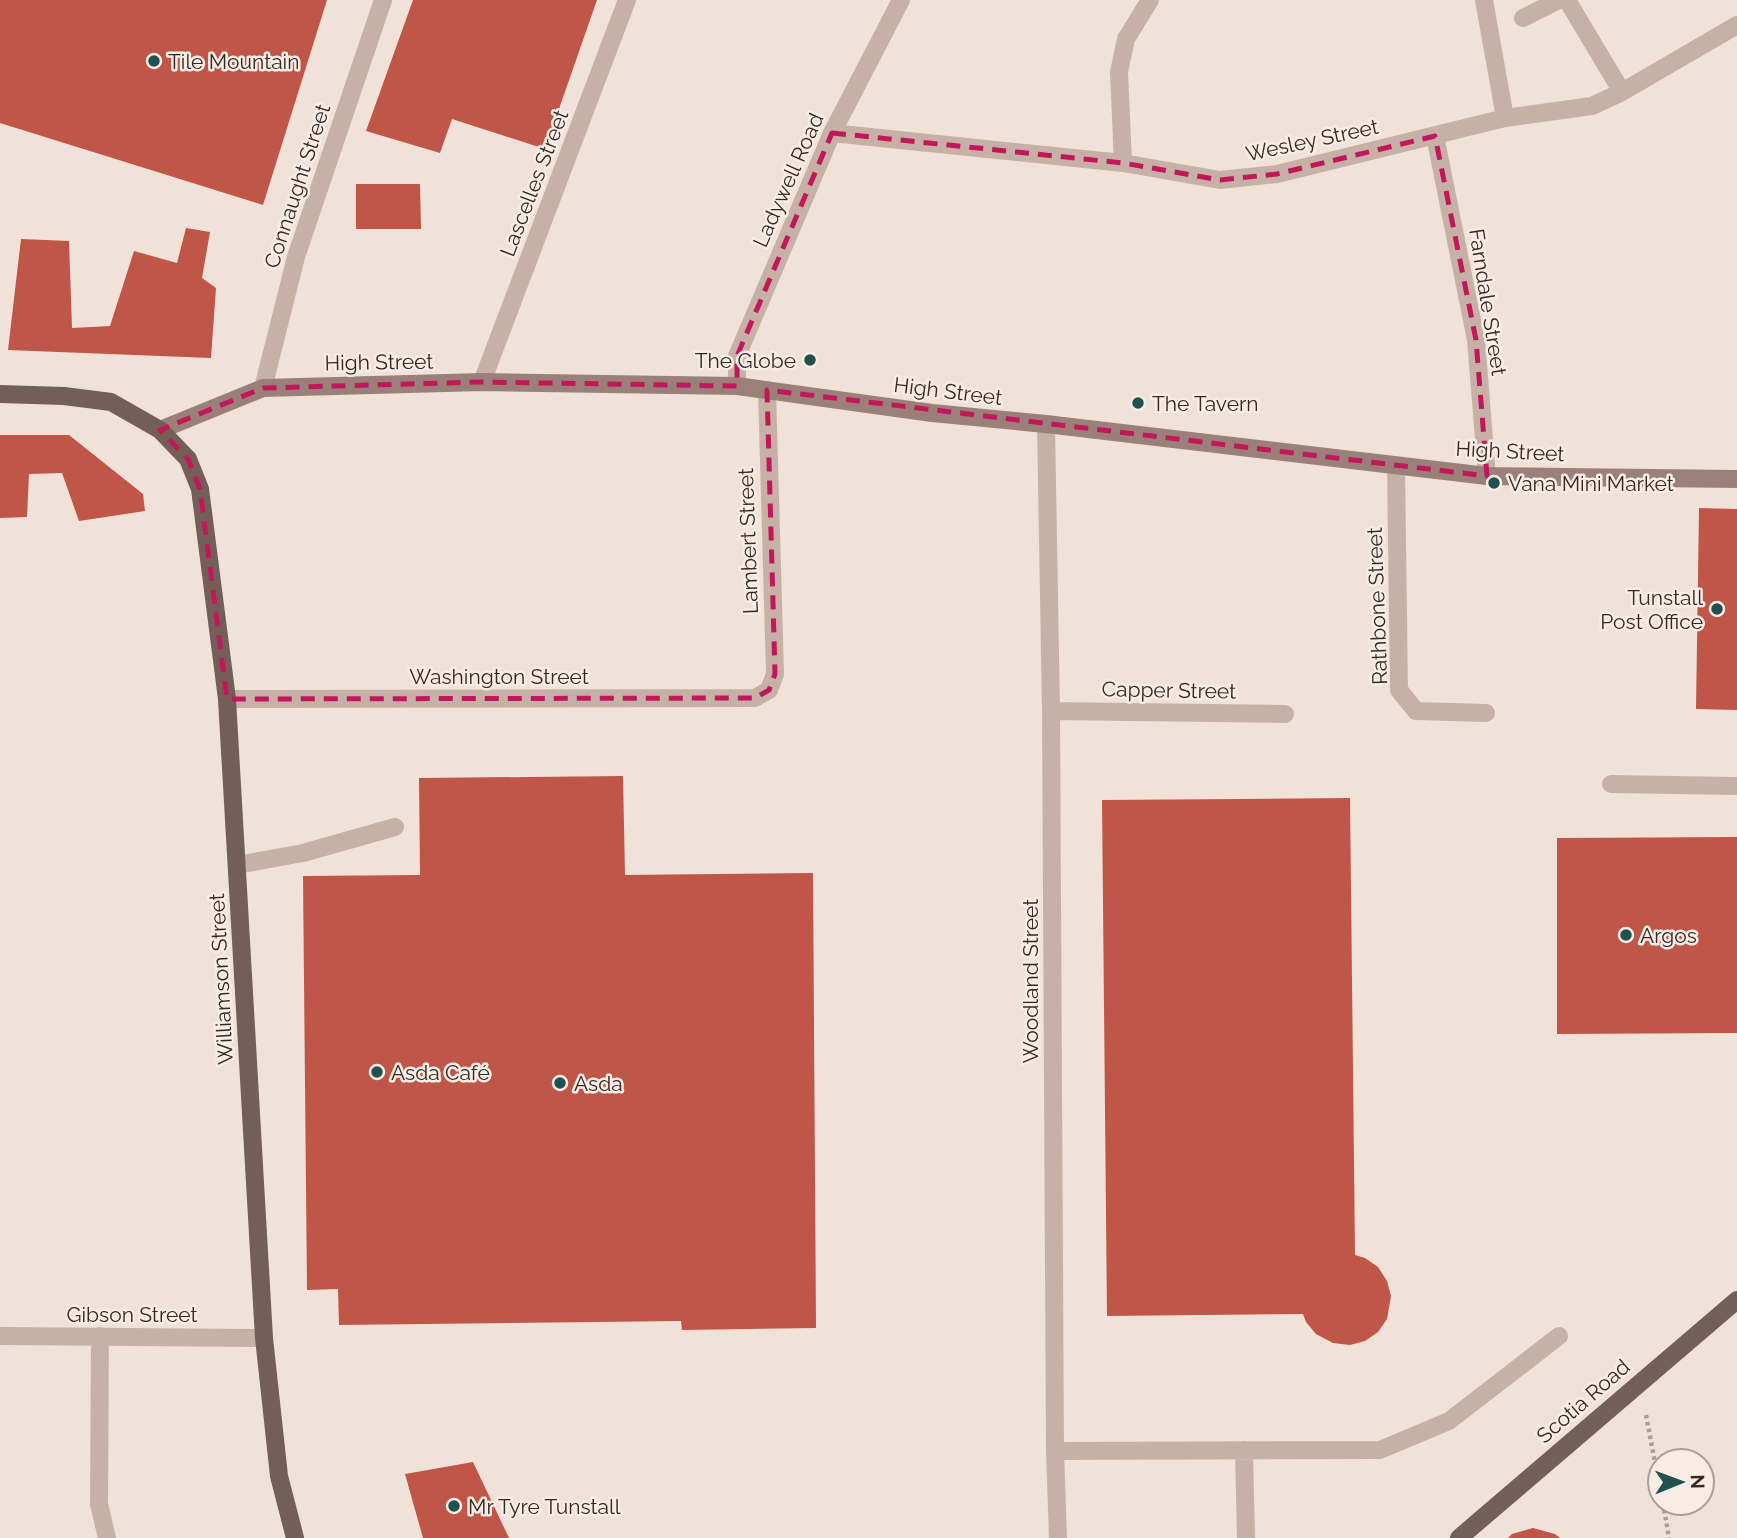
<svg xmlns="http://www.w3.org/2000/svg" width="1737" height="1538" font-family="Raleway,sans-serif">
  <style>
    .building { fill: #bf5648 }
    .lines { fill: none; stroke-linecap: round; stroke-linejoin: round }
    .path { stroke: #b29b90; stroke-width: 4.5; stroke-dasharray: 3.5 3.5; stroke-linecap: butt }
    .lane { stroke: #c7b1a6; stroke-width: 18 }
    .street { stroke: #c7b1a6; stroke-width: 18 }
    .secondary { stroke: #9a8078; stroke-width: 18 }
    .primary { stroke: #745e58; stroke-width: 18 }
    .marked { fill: none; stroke: #c2185b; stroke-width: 5; stroke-dasharray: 14 9; stroke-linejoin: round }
    .poi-dot { fill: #1f524f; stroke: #f8ede5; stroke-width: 2.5 }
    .labels { text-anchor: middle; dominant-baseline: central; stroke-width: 5; stroke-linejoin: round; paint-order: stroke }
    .poi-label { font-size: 21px; fill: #332926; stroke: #f8ede5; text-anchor: start }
    .street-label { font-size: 21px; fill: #332926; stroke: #f8ede5 }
  </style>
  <rect width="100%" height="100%" fill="#f0e2d9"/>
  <path class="building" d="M0 0H327L263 205 0 123Z
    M413 0H597L545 149 452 119 440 153 366 131Z
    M356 184H420L421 229H356Z
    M186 228 210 232 202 278 216 288 211 358 8 350 21 239 69 241 72 328 110 326 134 251 177 263Z
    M0 435H69L143 494 145 511 79 521 62 473 29 474 27 517 0 518Z
    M1699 508 1737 509V710L1696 709Z
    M623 776 625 875 813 873 816 1328 682 1330 681 1321 339 1325 338 1289 307 1290 303 876 420 875 419 778Z
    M1350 798 1355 1255 1365 1258 1378 1267 1387 1281 1391 1296 1387 1319 1378 1332 1365 1341 1350 1345 1333 1343 1316 1334 1306 1322 1303 1314 1107 1316 1102 800Z
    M1737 837V1033L1557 1034V838Z
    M473 1462 509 1538H423L405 1474Z
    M1533 1528 1555 1534 1560 1538H1508L1512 1534Z"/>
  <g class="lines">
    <path class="path" d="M1646 1415 1660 1489
      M1663 1503 1669 1538"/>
    <path class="lane" d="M1611 784 1737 786
      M237 865 303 853 395 827
      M100 1336 99 1504 107 1538
      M1244 1450 1246 1538
      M1055 1451 1380 1450 1449 1421 1559 1336"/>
    <path class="street" d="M1484 0 1505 118
      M1567 0 1622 92
      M1523 18 1559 0
      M832 133 1123 163 1220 180 1277 174 1505 118 1592 106 1622 92 1737 25
      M1435 136 1476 340 1487 476
      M1123 163 1119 72 1126 39 1150 0
      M482 382 627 0
      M737 386V356L832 133 901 0
      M263 388 296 257 383 0
      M1046 424 1051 711 1055 1451 1058 1538
      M1396 466 1399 690 1416 711 1486 713
      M227 699 755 698 769 690 775 674 767 390
      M1051 711 1285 714
      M0 1336 264 1338"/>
    <path class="secondary" d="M160 430 263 388 482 382 737 386 932 413 1046 424 1487 476 1737 479"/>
    <path class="primary" d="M0 394 64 396 111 402 160 430 188 459 200 489 227 699 264 1338 279 1476 295 1538
      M1459 1538 1737 1300"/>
  </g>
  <path class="marked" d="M832 133 1123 163 1220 180 1277 174 1435 136 1476 340 1487 476 767 390 775 674 769 690 755 698 227 699 200 489 188 459 160 430 263 388 482 382 737 386V356Z"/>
  <g class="poi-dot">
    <circle cx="154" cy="61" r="7"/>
    <circle cx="810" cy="360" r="7"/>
    <circle cx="1138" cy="403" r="7"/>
    <circle cx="1494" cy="483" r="7"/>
    <circle cx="1717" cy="609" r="7"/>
    <circle cx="1626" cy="935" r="7"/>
    <circle cx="377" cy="1072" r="7"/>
    <circle cx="560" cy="1083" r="7"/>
    <circle cx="454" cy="1506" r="7"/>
  </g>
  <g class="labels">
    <g class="poi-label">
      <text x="168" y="61">Tile Mountain</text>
      <text x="796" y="360" text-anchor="end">The Globe</text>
      <text x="1152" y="403">The Tavern</text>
      <text x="1508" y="483">Vana Mini Market</text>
      <text x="1703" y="597" text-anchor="end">Tunstall<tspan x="1703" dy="24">Post Office</tspan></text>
      <text x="1640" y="935">Argos</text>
      <text x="391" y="1072">Asda Café</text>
      <text x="574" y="1083">Asda</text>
      <text x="468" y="1506">Mr Tyre Tunstall</text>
    </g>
    <g class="street-label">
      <text transform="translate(1312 140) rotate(-12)">Wesley Street</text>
      <text transform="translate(788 180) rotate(-66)">Ladywell Road</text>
      <text transform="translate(534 183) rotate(-69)">Lascelles Street</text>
      <text transform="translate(297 186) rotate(-72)">Connaught Street</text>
      <text transform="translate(1488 302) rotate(81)">Farndale Street</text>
      <text transform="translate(379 362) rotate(-1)">High Street</text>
      <text transform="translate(948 391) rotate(7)">High Street</text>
      <text transform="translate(1510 451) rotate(3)">High Street</text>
      <text transform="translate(748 541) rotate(-92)">Lambert Street</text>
      <text transform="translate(1377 606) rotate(-92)">Rathbone Street</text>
      <text x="499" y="676">Washington Street</text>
      <text transform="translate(1169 690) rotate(1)">Capper Street</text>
      <text transform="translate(221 979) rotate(-93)">Williamson Street</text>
      <text transform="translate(1030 981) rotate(-90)">Woodland Street</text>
      <text x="132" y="1314">Gibson Street</text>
      <text transform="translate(1583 1401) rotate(-41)">Scotia Road</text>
    </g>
  </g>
  <g transform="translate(1681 1482) rotate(89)"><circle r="33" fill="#f8ede5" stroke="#a99f99" stroke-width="2"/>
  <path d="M0-5L12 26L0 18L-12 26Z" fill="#1f524f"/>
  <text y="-10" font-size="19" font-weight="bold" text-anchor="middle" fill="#332926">N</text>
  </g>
</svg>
